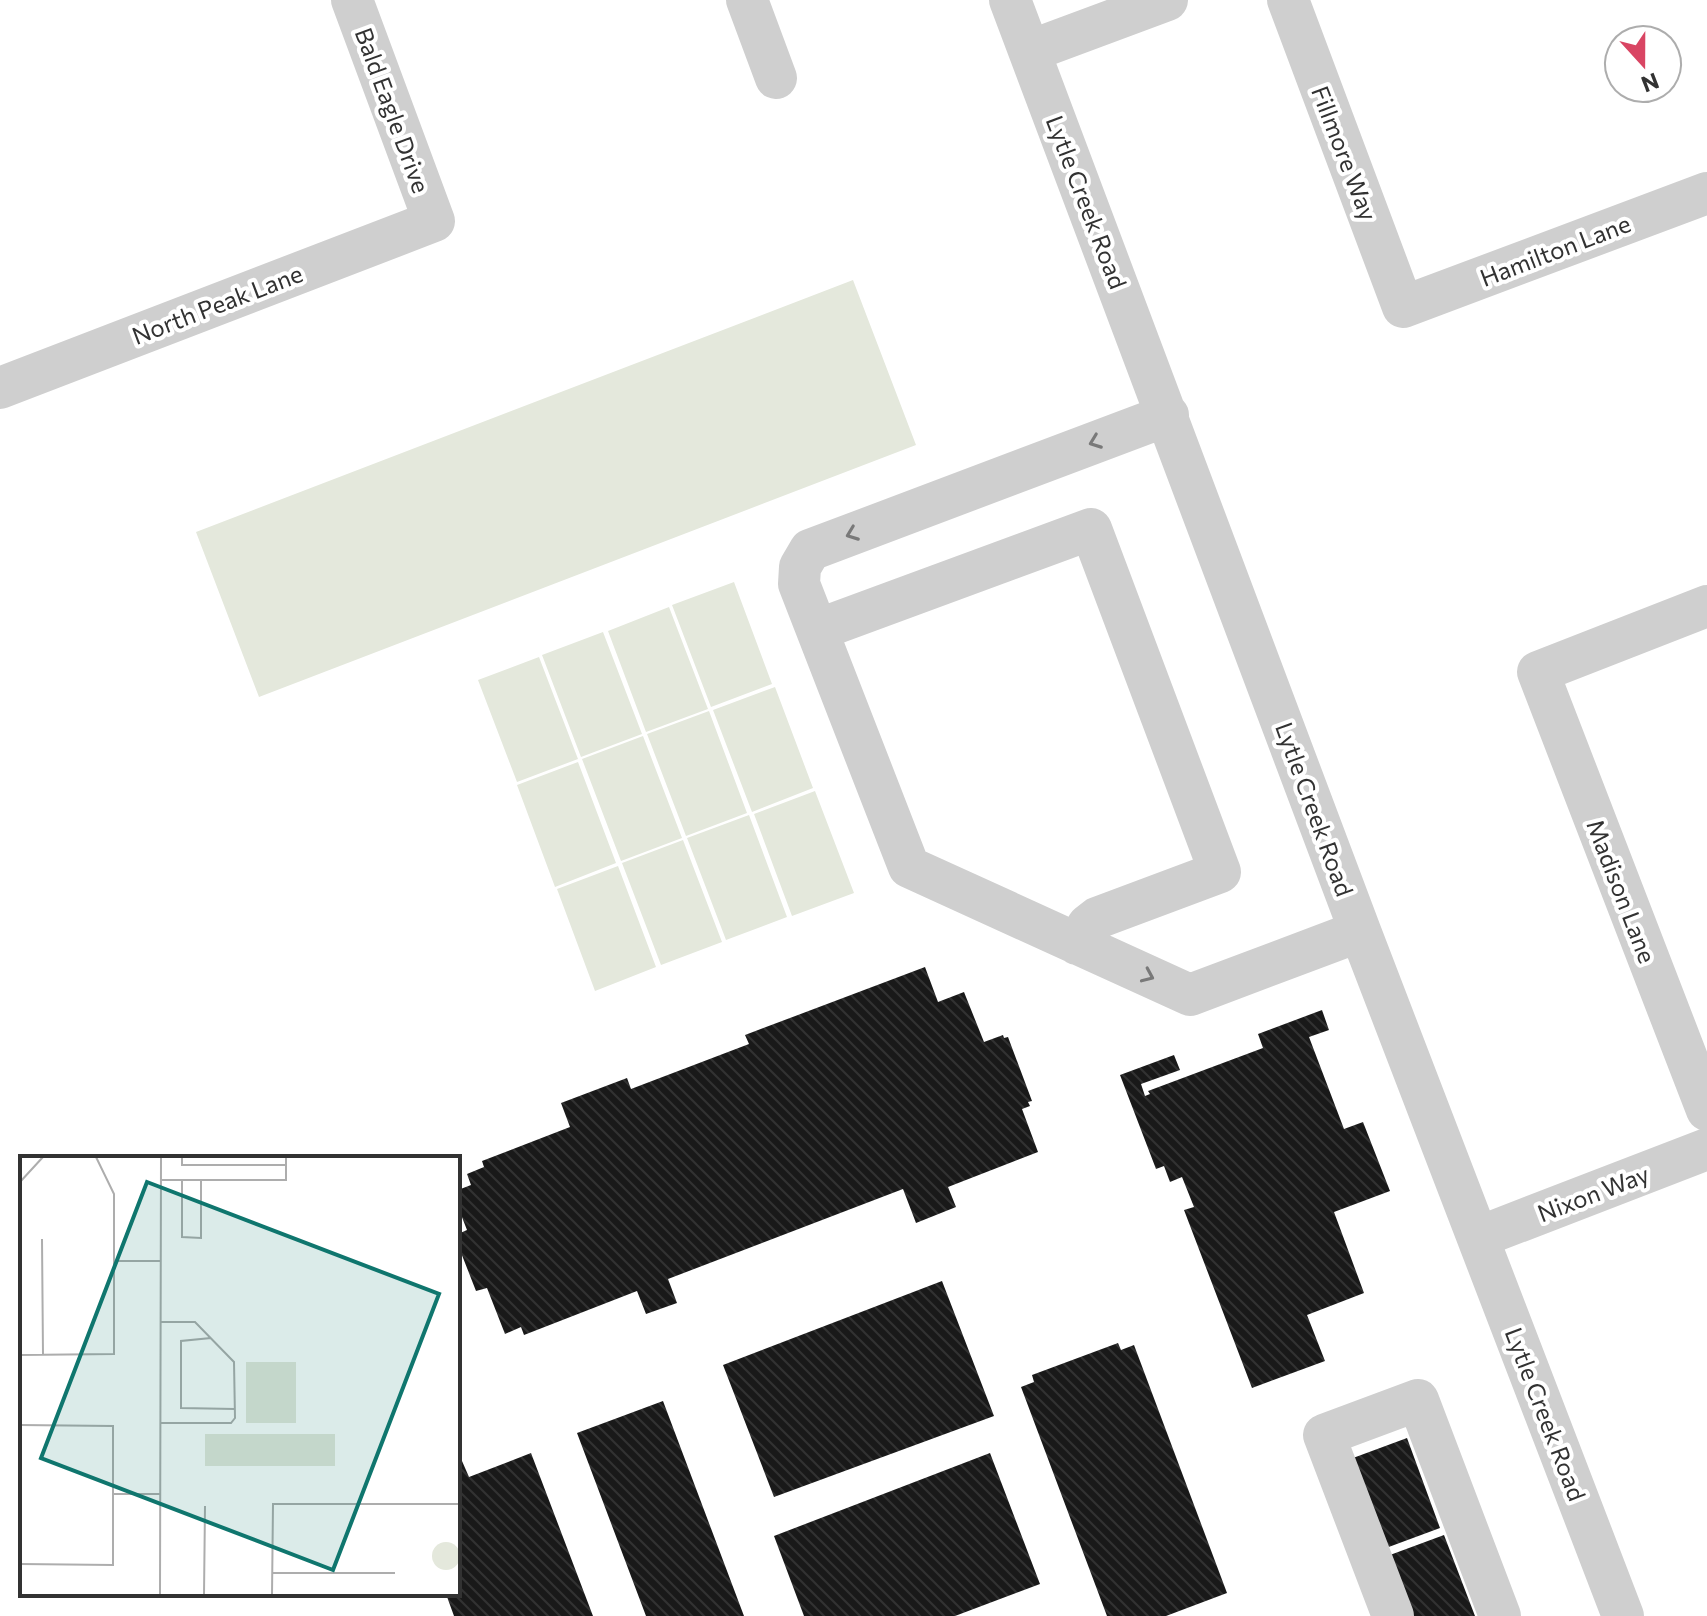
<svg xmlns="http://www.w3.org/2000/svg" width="1707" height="1616" font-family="Commissioner,sans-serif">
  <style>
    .garden { fill: #e4e8dc }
    .building { fill: url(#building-back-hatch) }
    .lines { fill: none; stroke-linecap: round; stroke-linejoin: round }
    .minor { stroke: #cfcfcf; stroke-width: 42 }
    .oneway { stroke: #797979 }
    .labels { text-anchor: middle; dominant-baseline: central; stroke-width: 8; stroke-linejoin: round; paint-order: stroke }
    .street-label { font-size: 24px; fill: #323232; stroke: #fff }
    .inset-road { fill: none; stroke: #adadad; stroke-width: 2 }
    .view { fill: #0f766e; fill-opacity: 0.15; stroke: #0f766e; stroke-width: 4 }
    .inset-edge { fill: none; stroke: #323232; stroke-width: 4 }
  </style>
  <defs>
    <pattern id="building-back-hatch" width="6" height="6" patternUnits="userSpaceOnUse" patternTransform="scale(2)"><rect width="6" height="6" fill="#191919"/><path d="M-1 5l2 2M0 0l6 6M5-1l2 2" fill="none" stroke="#323232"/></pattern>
  </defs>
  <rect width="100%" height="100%" fill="#fff"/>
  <path class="garden" d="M853 280 916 445 259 697 196 532Z
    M734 582 772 684 711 707 672 605Z
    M669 607 708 709 646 732 608 631Z
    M603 632 642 734 581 757 542 655Z
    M539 657 578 759 517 782 478 680Z
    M775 687 813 788 752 812 713 710Z
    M709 711 747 813 686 836 647 734Z
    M643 736 682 838 621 861 582 759Z
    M578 762 616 863 555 887 517 785Z
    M815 791 854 893 792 916 754 814Z
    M749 815 787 917 726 940 687 838Z
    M683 840 722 942 661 965 622 863Z
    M618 866 656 967 595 991 557 889Z"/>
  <path class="building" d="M925 967 938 1002 964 992 984 1042 1003 1035 1004 1038 1008 1037 1032 1101 1028 1102 1030 1106 1022 1109 1038 1152 948 1187 956 1207 916 1223 903 1189 668 1279 677 1303 646 1314 637 1291 524 1335 521 1327 505 1334 487 1288 476 1291 458 1245V1234L467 1230 458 1207V1190L471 1185 467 1174 484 1167 482 1161 570 1127 561 1103 627 1078 631 1089 749 1044 745 1035Z
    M1322 1010 1329 1030 1309 1037 1344 1129 1363 1122 1390 1191 1334 1212 1364 1293 1307 1315 1325 1361 1252 1388 1184 1210 1194 1207 1182 1177 1170 1182 1164 1166 1156 1169 1120 1075 1174 1055 1180 1070 1141 1084 1145 1096 1150 1094 1148 1091 1263 1048 1258 1034Z
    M942 1281 994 1416 774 1497 723 1365Z
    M1118 1343 1121 1350 1134 1345 1227 1593 1166 1616H1107L1021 1387 1034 1382 1032 1375Z
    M663 1401 744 1616H646L577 1433Z
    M1407 1438 1440 1528 1386 1548 1353 1458Z
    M531 1453 593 1616H454L446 1594H458V1462L462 1461 469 1477Z
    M990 1453 1040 1584 955 1616H804L774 1536Z
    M1444 1535 1475 1616H1413L1390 1555Z"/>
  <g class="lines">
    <path class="minor" d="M747 0 776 78
      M1010 0 1360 931 1623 1616
      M1288 0 1403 307 1707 193
      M1030 51 1167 0
      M0 388 434 221 352 0
      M1168 415 810 550 800 567 799 584 909 867 1190 995 1360 931
      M1707 606 1538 672 1707 1110
      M817 630 1091 529 1220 872 1097 918 1088 925 1077 944
      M1479 1237 1707 1149
      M1393 1616 1324 1435 1418 1400 1500 1616"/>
  </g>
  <defs><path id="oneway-chevron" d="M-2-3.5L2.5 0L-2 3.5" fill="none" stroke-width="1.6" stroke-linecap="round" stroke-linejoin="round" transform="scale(2)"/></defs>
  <g class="oneway">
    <use href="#oneway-chevron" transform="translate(1095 442) rotate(159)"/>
    <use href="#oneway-chevron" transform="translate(852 534) rotate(159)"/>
    <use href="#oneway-chevron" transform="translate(1148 976) rotate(24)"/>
  </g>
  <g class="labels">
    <g class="street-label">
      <text transform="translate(393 110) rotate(70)">Bald Eagle Drive</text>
      <text transform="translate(1345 153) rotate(69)">Fillmore Way</text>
      <text transform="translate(1087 202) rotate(69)">Lytle Creek Road</text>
      <text transform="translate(1555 250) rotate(-21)">Hamilton Lane</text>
      <text transform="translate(217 304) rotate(-21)">North Peak Lane</text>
      <text transform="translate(1315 809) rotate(70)">Lytle Creek Road</text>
      <text transform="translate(1622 891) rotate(69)">Madison Lane</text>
      <text transform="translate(1593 1193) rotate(-21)">Nixon Way</text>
      <text transform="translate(1546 1414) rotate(69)">Lytle Creek Road</text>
    </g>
  </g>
  <g transform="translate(20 1156)">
    <rect width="440" height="440" fill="#fff"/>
    <path d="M412 400a14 14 0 1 1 28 0a14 14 0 1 1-28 0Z" fill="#e4e8dc"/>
    <path d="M226 206H276V267H226ZM185 278H315V310H185Z" fill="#e4e8dc"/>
    <path class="inset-road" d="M162 1V9H266M141 24H266V1M162 24V81L181 82V24M0 26 23 1M22 83 23 199M94 105H141M191 182 161 185V252L215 253M0 199 94 198V38L76 1M140 267H211L215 262 214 206 175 166H141M0 269 93 270V409L0 408M92 338H140M252 417H375M140 439 141 1M184 439 185 350M252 439 253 348H440"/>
    <path class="view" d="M127 26 419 138 313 414 21 302Z"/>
    <rect width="440" height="440" class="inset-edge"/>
  </g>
  <g transform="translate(1643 64) rotate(159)"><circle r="38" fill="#ffffff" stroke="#adadad" stroke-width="2"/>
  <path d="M0-6L14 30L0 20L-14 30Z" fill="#d94563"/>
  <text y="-12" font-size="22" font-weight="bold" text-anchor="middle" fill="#323232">N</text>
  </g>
</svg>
